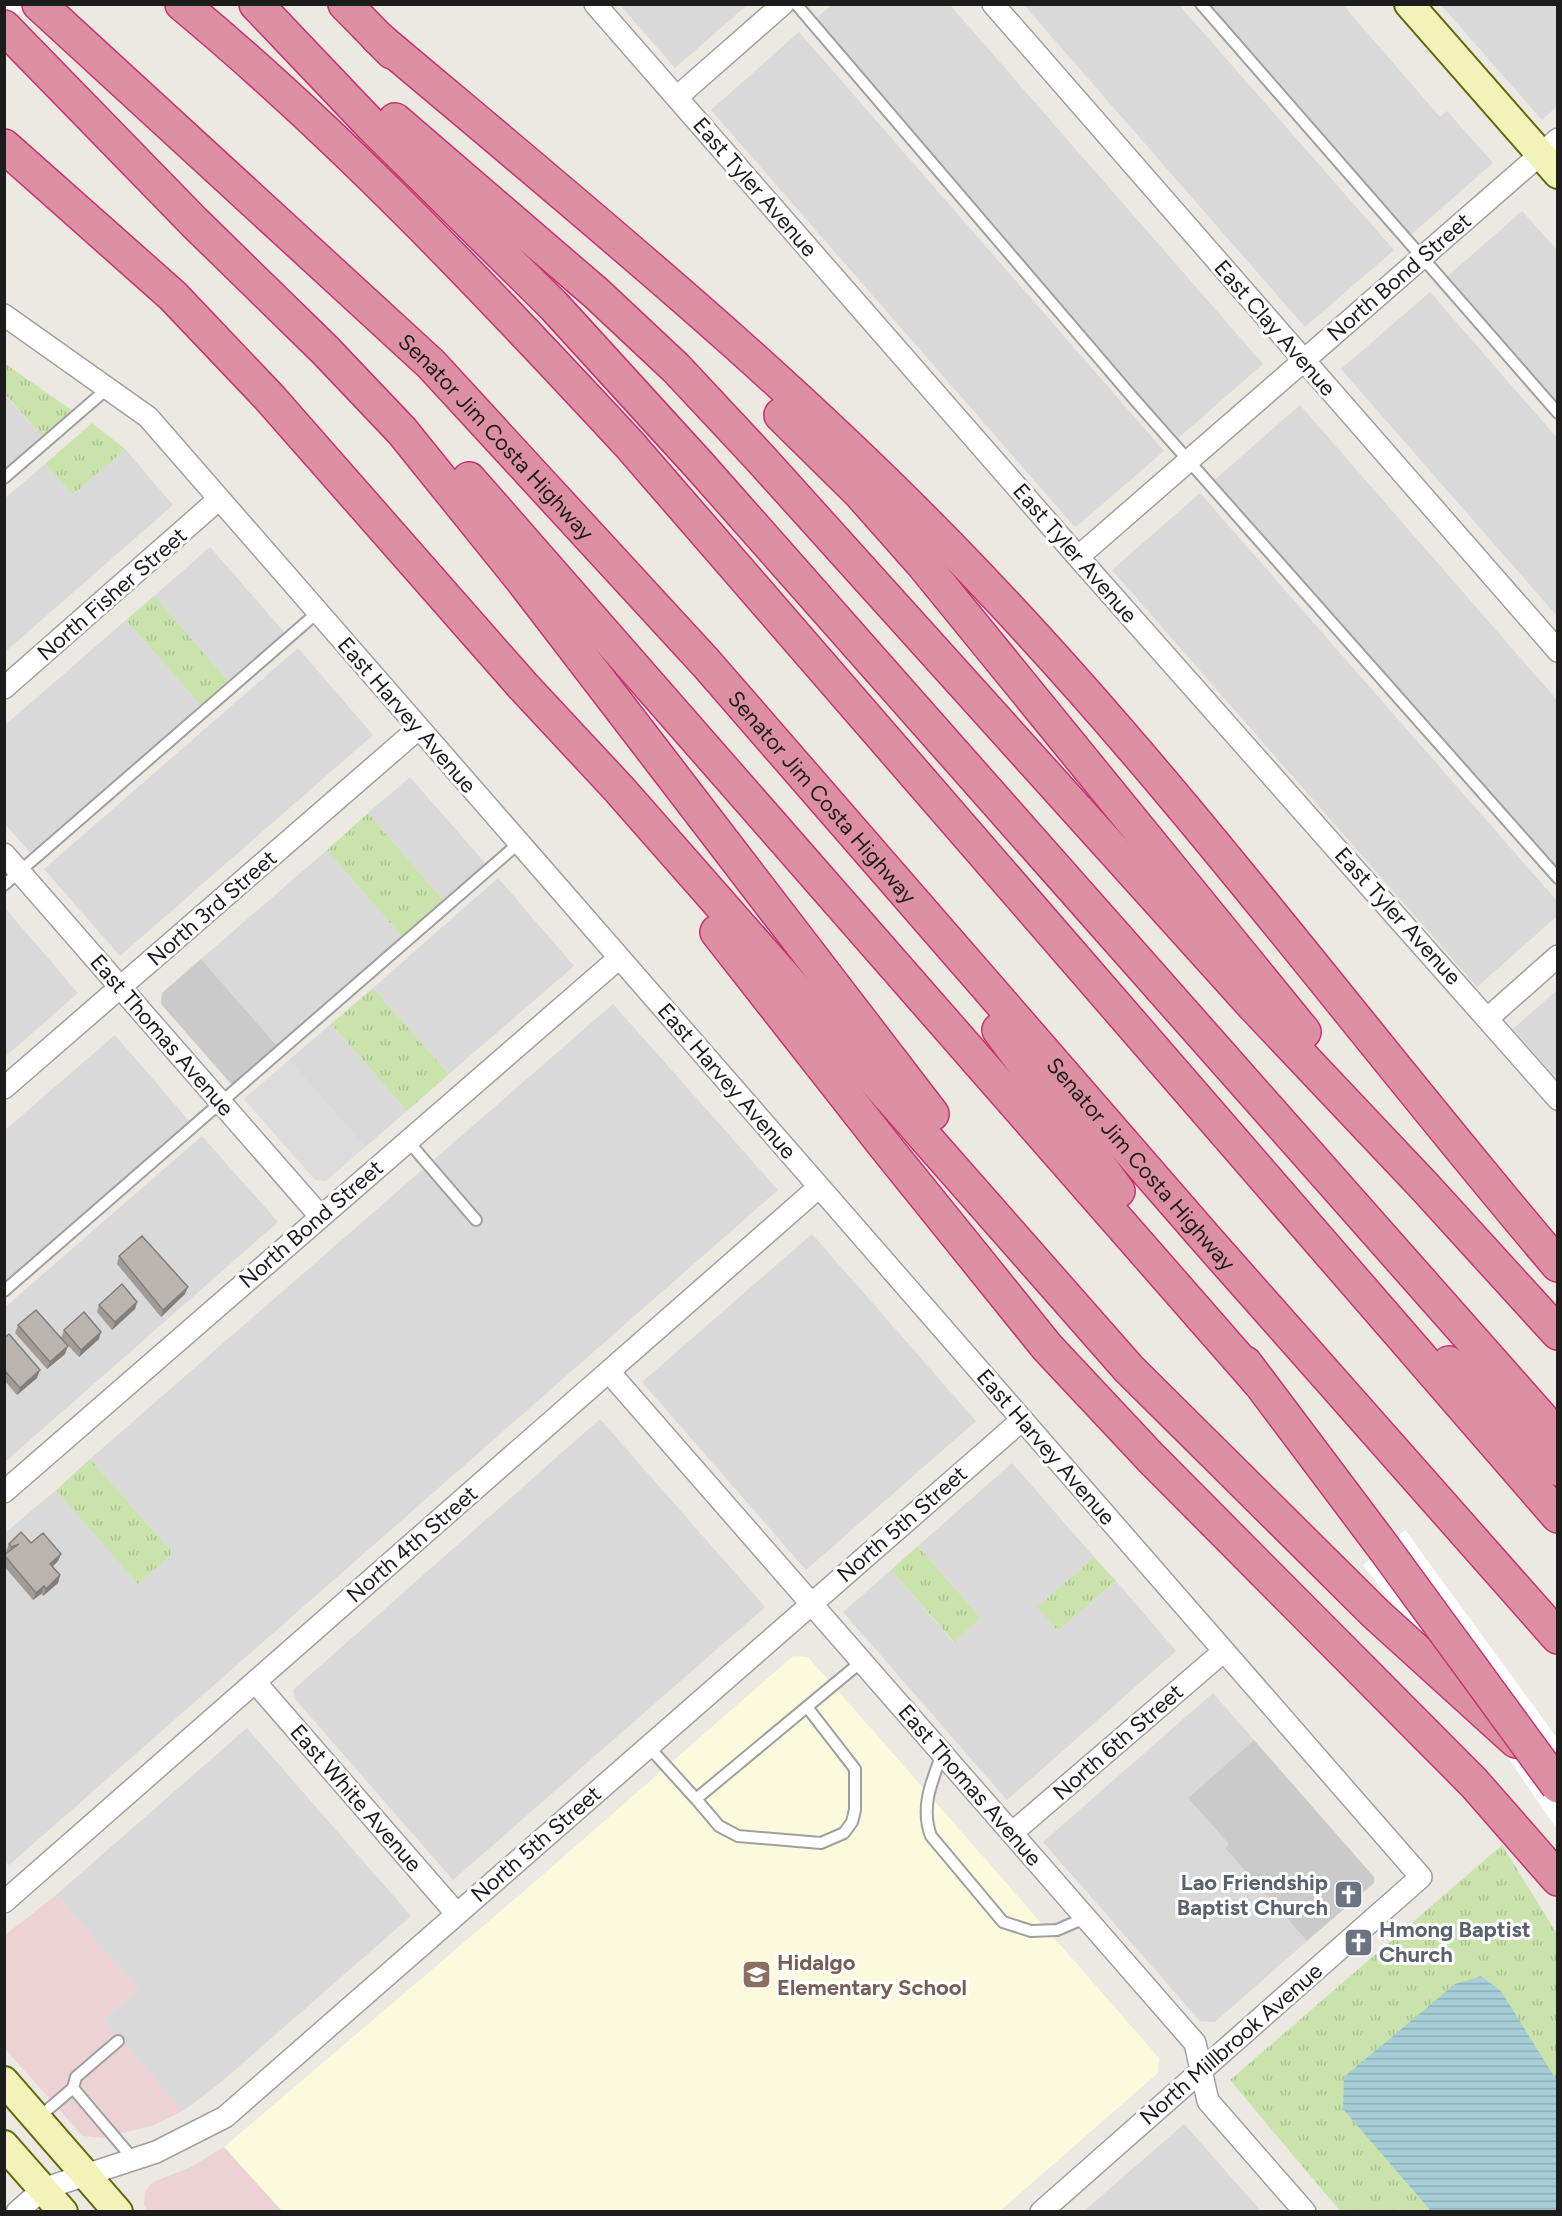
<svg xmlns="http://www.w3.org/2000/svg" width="1562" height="2216" font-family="Figtree,sans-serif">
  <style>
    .residential { fill: #dad9d9 }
    .commercial { fill: #ecd2d3 }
    .education { fill: #fcfadc }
    .religious { fill: #cacaca }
    .grass { fill: url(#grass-tufts) }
    .parking { fill: #dcdcdc }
    .water { fill: url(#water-rules) }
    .pier { fill: #fff }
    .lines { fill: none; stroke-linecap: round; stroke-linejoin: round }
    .service-casing { stroke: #a0a0a0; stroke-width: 14 }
    .minor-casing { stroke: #a0a0a0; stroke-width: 24 }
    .secondary-casing { stroke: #63670e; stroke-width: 32 }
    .motorway-casing { stroke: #c6336e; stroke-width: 36 }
    .service { stroke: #fff; stroke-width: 10 }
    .minor { stroke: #fff; stroke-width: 21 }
    .secondary { stroke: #f3f3b9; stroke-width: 28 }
    .motorway { stroke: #dd90a3; stroke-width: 33 }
    .motorway-bridge-casing { stroke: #c6336e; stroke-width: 36; stroke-linecap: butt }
    .motorway-bridge { stroke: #dd90a3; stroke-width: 33 }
    .wall { fill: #a29b96 }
    .shaded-wall { fill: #847e7a }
    .building { fill: #bcb4af; stroke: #847e7a; stroke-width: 1.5 }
    .labels { text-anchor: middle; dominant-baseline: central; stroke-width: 6; stroke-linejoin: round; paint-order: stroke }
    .street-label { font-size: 22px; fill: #1c1c1c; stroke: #fff }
    .worship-label { font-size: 22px; font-weight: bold; fill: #5b616d; stroke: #fff; text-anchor: end }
    .education-label { font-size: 22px; font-weight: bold; fill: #785e54; stroke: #fff; text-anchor: start }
  </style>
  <defs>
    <pattern id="grass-tufts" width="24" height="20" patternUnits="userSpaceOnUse" patternTransform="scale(1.5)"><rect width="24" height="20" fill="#cae3ac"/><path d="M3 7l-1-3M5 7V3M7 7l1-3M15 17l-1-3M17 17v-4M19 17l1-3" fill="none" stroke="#adc293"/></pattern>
    <pattern id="water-rules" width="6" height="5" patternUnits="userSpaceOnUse" patternTransform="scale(1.5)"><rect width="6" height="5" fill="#a6ced6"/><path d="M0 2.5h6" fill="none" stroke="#8eb0b7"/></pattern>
  </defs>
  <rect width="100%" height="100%" fill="#ece8e2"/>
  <path class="residential" d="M620 5H747L675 68Z
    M831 5H950L1263 364 1175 441 811 23Z
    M1024 5H1179L1394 250 1305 327Z
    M1199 5H1343L1440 117 1447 111 1493 163 1405 240Z
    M1441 5H1557V106L1542 120Z
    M799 32 1164 451 1077 526H1074L711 110Z
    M1522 211 1558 251 1557 415 1441 282Z
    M1430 292 1557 438V616L1341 369Z
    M4 394 45 440 4 475Z
    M1300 405 1557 700V878L1211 483Z
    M125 449 173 505 5 652 4 499 45 464 73 495Z
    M1200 493 1557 901V916L1477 987 1112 570Z
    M210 547 286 634 230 683 154 596Z
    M126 620 202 707 32 855 5 824 4 726Z
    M298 648 373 735 120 956 44 869Z
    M410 777 486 864 444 901 368 813Z
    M327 850 402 937 277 1046 201 959Z
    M498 878 574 966 449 1074 373 988Z
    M5 908 78 993 5 1057H4Z
    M1557 990V1079L1513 1029Z
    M613 1004 778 1190 9 1865 4 1861V1534L56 1490 139 1583 173 1553 90 1459Z
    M331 1024 407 1111 365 1147 289 1060Z
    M115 1035 190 1122 5 1284V1130Z
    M202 1136 278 1222 5 1462 4 1308Z
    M812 1234 976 1421 806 1570 642 1382Z
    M600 1419 765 1607 453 1880 295 1699 293 1690Z
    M1012 1463 1094 1557 1038 1607 1058 1631 1116 1581 1176 1651 1007 1800 843 1612 891 1570 953 1642 981 1618 918 1546Z
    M1213 1693 1254 1740 1188 1798 1229 1844 1225 1848 1307 1941 1215 2022 1200 2021 1043 1842Z
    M247 1728 411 1916 220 2083 183 2111 103 2020 138 1989 56 1895Z
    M1184 2124 1261 2211H1084Z"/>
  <path class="commercial" d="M56 1895 138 1989 103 2020 183 2111 154 2125 104 2138 83 2136 5 2049 4 1936Z
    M224 2147 282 2211 148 2212 144 2205 145 2191 153 2182 189 2168Z"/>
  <path class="education" d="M793 1656 808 1657 883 1742 1159 2058 1158 2073 1000 2211H282L224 2147 523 1892Z"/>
  <path class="religious" d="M201 959 277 1046 232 1085 161 1004 162 993Z
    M1254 1740 1374 1877V1883L1307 1941 1225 1848 1229 1844 1188 1798Z"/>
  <path class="grass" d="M4 363 76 413 45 440 5 394Z
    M92 423 125 449 73 495 45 464Z
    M154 596 230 683 202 707 126 620Z
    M368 813 444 901 402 937 327 850Z
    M373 988 449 1074 407 1111 331 1024Z
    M90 1459 173 1553 138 1584 56 1490Z
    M918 1546 981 1618 954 1642 891 1570Z
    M1094 1557 1116 1581 1058 1631 1037 1607Z
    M1502 1845 1557 1934V2211H1340L1230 2080Z"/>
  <path class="parking" d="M289 1060 365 1147 326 1181 315 1180 244 1099Z"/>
  <path class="water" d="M1481 1976 1501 1991 1557 2081V2211H1431L1343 2109 1344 2077 1455 1984Z"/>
  <path class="pier" d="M5 5H27L5 24Z
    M1405 1530 1557 1738V1829L1479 1716 1363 1565Z"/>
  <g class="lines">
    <defs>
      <path id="service" d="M796 4 1134 399 1558 878
        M1201 4 1558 413
        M4 478 108 388
        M4 885 318 612
        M407 1140 476 1220
        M4 1291 519 843
        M648 1746 696 1799 861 1662
        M942 1754C932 1781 920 1807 931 1836L1003 1922 1031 1931 1057 1930 1085 1918
        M696 1799 719 1826 738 1836 821 1843 844 1833 852 1822 855 1810V1769L807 1707
        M73 2088 76 2077 118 2041
        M38 2118 73 2088 134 2160"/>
      <path id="minor" d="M595 4 1078 557 1558 1099
        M993 4 1558 651
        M677 97 783 4
        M4 315 148 417 1421 1877 1041 2212
        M1078 557 1558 139
        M4 688 219 499
        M4 854 320 1216
        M1488 1018 1558 956
        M4 1088 419 728
        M609 1372 1195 2043 1208 2101 1305 2212
        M4 1492 619 958
        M255 1682 456 1913
        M1012 1833 1224 1651
        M4 1902 819 1187
        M17 2212 43 2189 156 2152 225 2117 1022 1420"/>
      <path id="secondary" d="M1409 4 1558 174
        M4 2081 118 2212
        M4 2145 63 2212"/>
      <g id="motorway">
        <path id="s1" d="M39 4 431 364 706 663 1208 1241 1558 1637"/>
        <path d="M182 4C343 138 487 291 629 444L1558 1516"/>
        <path d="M256 4 373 127 554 306 699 465 1558 1437"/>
        <path d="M345 4 392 52"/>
        <path d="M4 27 195 223 325 350 402 431 523 581 932 1114"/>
        <path d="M377 37C588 215 805 391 995 594 1195 806 1369 1043 1558 1265"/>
        <path d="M395 120 596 293 676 368 761 459 1252 1004 1425 1187 1558 1333"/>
        <path d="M4 146 173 296 269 397 523 686 619 789 1129 1369 1376 1614 1516 1741"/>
        <path d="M781 415 860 493 922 563 1304 1032"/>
        <path d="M469 479 1258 1381"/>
        <path d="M717 932 885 1146 1047 1347 1151 1458 1474 1783 1558 1879"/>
        <path d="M999 1030 1118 1191"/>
        <path d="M1245 1363 1384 1548"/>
        <path d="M1449 1363 1558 1469"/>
      </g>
    </defs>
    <use href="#service" class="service-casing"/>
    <use href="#minor" class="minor-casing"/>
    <use href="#secondary" class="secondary-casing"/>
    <use href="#motorway" class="motorway-casing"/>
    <use href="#service" class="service"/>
    <use href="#minor" class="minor"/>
    <use href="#secondary" class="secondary"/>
    <use href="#motorway" class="motorway"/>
    <defs>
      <path id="motorway-bridge" d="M1384 1548 1558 1786"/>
    </defs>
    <use href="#motorway-bridge" class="motorway-bridge-casing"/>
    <use href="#motorway-bridge" class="motorway-bridge"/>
  </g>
  <path class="wall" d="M119 1256 185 1294 161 1317 117 1264Z
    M137 1302 135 1309 112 1330 97 1312 99 1305Z
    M18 1325 65 1354 47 1369 15 1333Z
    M64 1330 99 1339 79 1357 61 1338Z
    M4 1338 37 1378 17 1395 4 1380Z
    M31 1543 61 1554 58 1561 53 1566 60 1575 58 1583 43 1596 41 1594 33 1600 4 1566V1555L8 1553 6 1551 9 1544Z"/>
  <path class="shaded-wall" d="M188 1287 185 1294 161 1317 163 1310Z
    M137 1302 135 1309 112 1330 115 1322Z
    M101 1332 99 1339 79 1357 81 1350Z
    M68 1346 65 1354 47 1369 50 1362Z
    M40 1370 37 1378 17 1395 20 1388Z
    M61 1554 58 1561 48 1571 50 1564Z
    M60 1575 58 1583 43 1596 46 1589Z
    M44 1586 41 1594 33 1600 36 1593Z"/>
  <path class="building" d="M142 1236 188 1287 163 1310 119 1256Z
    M122 1284 137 1302 115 1322 99 1305Z
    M36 1310 68 1346 50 1362 18 1325Z
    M84 1312 101 1332 81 1350 64 1330Z
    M9 1334 40 1370 20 1388 4 1370V1338Z
    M21 1532 31 1543 43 1533 61 1554 50 1564 60 1575 46 1589 44 1586 36 1593 4 1555 19 1544 12 1547 9 1544Z"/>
  <defs>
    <symbol id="church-square" viewBox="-11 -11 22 22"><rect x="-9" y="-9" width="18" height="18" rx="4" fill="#6b7280" stroke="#fff"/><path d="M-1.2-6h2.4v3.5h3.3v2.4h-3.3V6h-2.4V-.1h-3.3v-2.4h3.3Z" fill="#fff"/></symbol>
    <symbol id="school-square" viewBox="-11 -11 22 22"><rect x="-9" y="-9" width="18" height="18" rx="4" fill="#8d6e63" stroke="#fff"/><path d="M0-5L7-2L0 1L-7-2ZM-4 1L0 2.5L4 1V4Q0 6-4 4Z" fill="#fff"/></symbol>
  </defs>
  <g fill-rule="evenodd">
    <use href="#church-square" x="1332" y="1878" width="33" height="33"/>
    <use href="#church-square" x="1342" y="1926" width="33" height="33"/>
    <use href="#school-square" x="740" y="1958" width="33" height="33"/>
  </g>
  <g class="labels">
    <g class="street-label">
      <text transform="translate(755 187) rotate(49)">East Tyler Avenue</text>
      <text transform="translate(1399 277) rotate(-41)">North Bond Street</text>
      <text transform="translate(1275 328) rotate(49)">East Clay Avenue</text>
      <text stroke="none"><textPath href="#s1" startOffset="630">Senator Jim Costa Highway</textPath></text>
      <text transform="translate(1075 553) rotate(49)">East Tyler Avenue</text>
      <text transform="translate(112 594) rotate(-41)">North Fisher Street</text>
      <text transform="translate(407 715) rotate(49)">East Harvey Avenue</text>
      <text stroke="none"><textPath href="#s1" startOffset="1116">Senator Jim Costa Highway</textPath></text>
      <text transform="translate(212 908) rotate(-41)">North 3rd Street</text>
      <text transform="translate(1398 916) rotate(48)">East Tyler Avenue</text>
      <text transform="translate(162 1035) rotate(49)">East Thomas Avenue</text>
      <text transform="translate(727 1081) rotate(49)">East Harvey Avenue</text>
      <text stroke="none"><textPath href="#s1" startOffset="1602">Senator Jim Costa Highway</textPath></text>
      <text transform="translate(311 1224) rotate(-41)">North Bond Street</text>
      <text transform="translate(1046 1447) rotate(49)">East Harvey Avenue</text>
      <text transform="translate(902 1524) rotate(-41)">North 5th Street</text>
      <text transform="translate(412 1544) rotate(-41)">North 4th Street</text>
      <text transform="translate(1118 1742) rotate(-41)">North 6th Street</text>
      <text transform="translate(970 1785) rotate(49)">East Thomas Avenue</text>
      <text transform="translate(356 1798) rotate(49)">East White Avenue</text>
      <text transform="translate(536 1844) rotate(-41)">North 5th Street</text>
      <text transform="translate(1231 2044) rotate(-41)">North Millbrook Avenue</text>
    </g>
    <g class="worship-label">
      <text x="1328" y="1882">Lao Friendship<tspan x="1328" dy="25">Baptist Church</tspan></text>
      <text x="1379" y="1929" text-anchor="start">Hmong Baptist<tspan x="1379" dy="25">Church</tspan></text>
    </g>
    <g class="education-label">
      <text x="777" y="1962">Hidalgo<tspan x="777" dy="25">Elementary School</tspan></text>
    </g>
  </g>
  <rect width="1562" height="2216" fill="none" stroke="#1c1c1c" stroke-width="12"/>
</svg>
